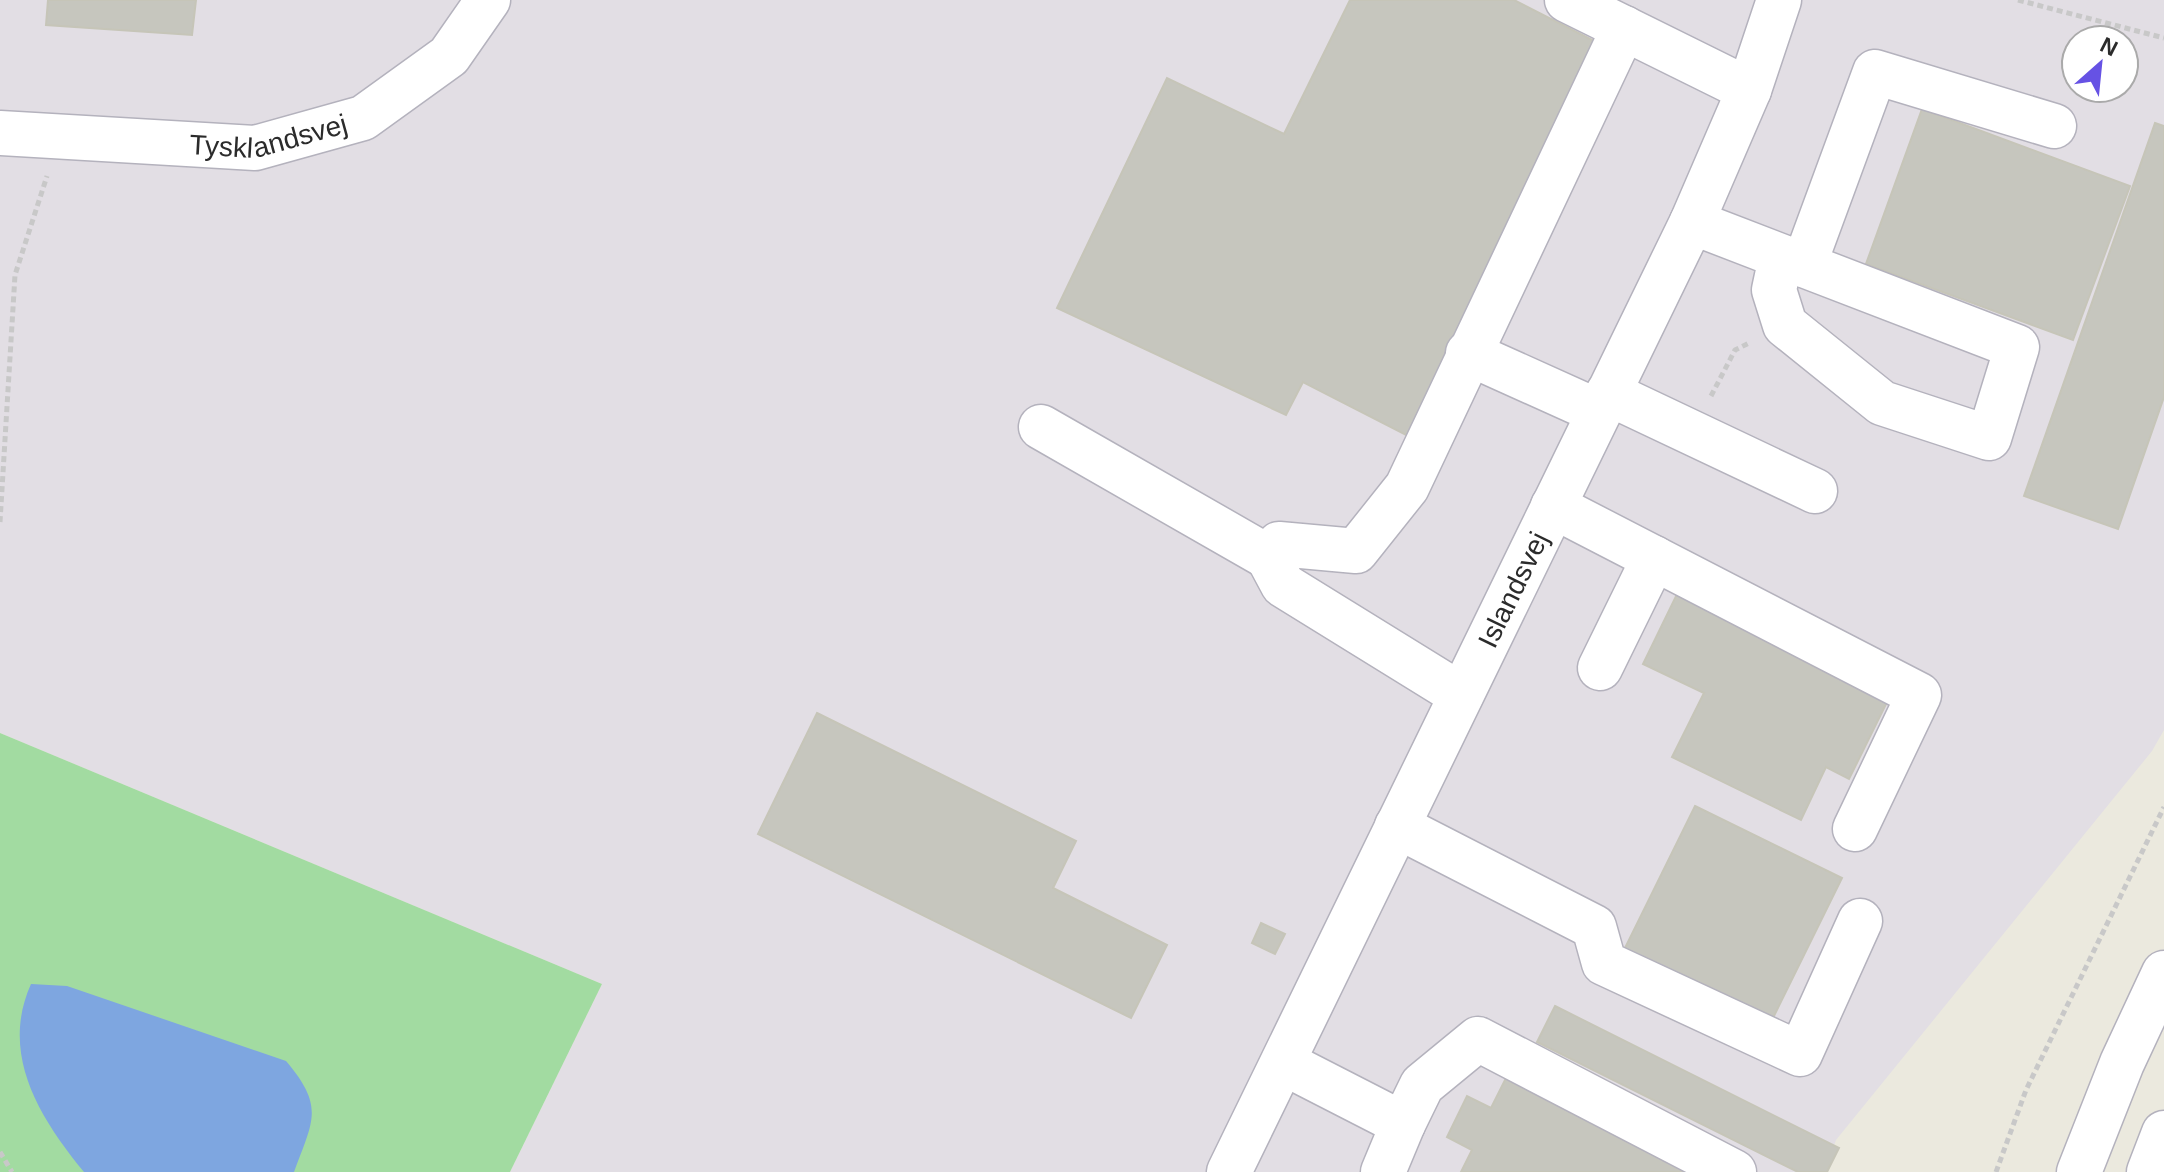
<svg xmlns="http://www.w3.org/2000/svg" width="2164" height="1172" font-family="Helvetica,sans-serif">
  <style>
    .industrial { fill: #e2dee4; fill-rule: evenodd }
    .green { fill: #a2dba1 }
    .water { fill: #7ea6e0 }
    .building { fill: #c6c6be; stroke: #c6c5b8; stroke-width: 2 }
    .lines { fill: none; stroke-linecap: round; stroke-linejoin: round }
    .minor-casing { stroke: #b4b2bd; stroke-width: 47 }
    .path { stroke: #c8c8c8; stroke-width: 5; stroke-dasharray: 6 4; stroke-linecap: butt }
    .minor { stroke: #fff; stroke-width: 44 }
    .labels { text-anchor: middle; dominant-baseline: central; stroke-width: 8; stroke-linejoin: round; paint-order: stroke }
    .street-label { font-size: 28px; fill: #2b2b2b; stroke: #fff }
  </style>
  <rect width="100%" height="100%" fill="#ebe9de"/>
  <path class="industrial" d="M0 0H2164V730L2152 751 1836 1140 1824 1172H510L602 984 0 733ZM2076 40H2124V88H2076Z"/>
  <path class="green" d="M0 733 602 984 510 1172H0Z"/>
  <path class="water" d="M31 984 67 986 286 1061C325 1107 313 1120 294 1172H84C38 1116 0 1053 31 984Z"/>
  <path class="building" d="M48 0H196L192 35 46 25Z
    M1350 0H1514L1596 42 1408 436 1303 382 1286 415 1057 308 1167 78 1284 134Z
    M1922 109 2130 186 2073 340 1866 264Z
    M2155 123 2164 126V397L2118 529 2024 496Z
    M1679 590 1891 694 1849 779 1826 767 1801 820 1672 757 1704 693 1643 664Z
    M817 713 1076 841 1053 888 1167 945 1131 1018 758 834Z
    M1695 806 1842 878 1771 1022 1624 950Z
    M1261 923 1285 934 1275 954 1252 943Z
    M1555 1006 1839 1148 1827 1172H1798L1537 1042Z
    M1506 1078 1697 1172H1461L1472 1150 1447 1137 1467 1096 1491 1108Z"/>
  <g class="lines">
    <defs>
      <g id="minor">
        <path d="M1567 0 1749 90"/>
        <path id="s1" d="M0 133 255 148 363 118 449 56 488 0"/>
        <path d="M1692 222 2017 347 1989 438 1882 403 1785 325 1774 290 1781 257"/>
        <path d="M1804 265 1875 72 2054 126"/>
        <path d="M1468 353 1599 412"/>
        <path d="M1608 393 1815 491"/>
        <path d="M1041 427 1268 557 1279 544 1356 551 1407 487 1624 28"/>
        <path d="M1553 506 1919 695 1855 829"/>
        <path d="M1268 557 1283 585 1461 695"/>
        <path d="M1600 668 1654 558"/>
        <path d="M1397 826 1594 927 1604 963 1800 1054 1860 921"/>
        <path d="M1284 1063 1403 1124 1422 1085 1478 1039 1734 1172"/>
        <path id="s2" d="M1229 1172 1692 222 1749 90 1779 0"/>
        <path d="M1383 1172 1403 1124"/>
        <path d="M2079 1172 2122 1063 2164 973"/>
        <path d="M2149 1172 2164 1133"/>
      </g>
    </defs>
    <use href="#minor" class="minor-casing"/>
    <path class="path" d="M2018 0 2164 38
      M1711 396 1735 350 1751 342
      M0 522 15 275 47 176
      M0 1152 12 1172
      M1996 1172 2026 1090 2164 807"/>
    <use href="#minor" class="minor"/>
  </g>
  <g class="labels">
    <g class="street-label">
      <text stroke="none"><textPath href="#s1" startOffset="270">Tysklandsvej</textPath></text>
      <text stroke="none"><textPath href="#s2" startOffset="648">Islandsvej</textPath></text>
    </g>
  </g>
  <g transform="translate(2100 64) rotate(27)"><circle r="38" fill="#ffffff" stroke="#aaaaaa" stroke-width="2"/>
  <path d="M0-6L14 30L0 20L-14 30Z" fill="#6652e4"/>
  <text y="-12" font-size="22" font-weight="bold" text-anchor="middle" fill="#2b2b2b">N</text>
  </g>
</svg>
